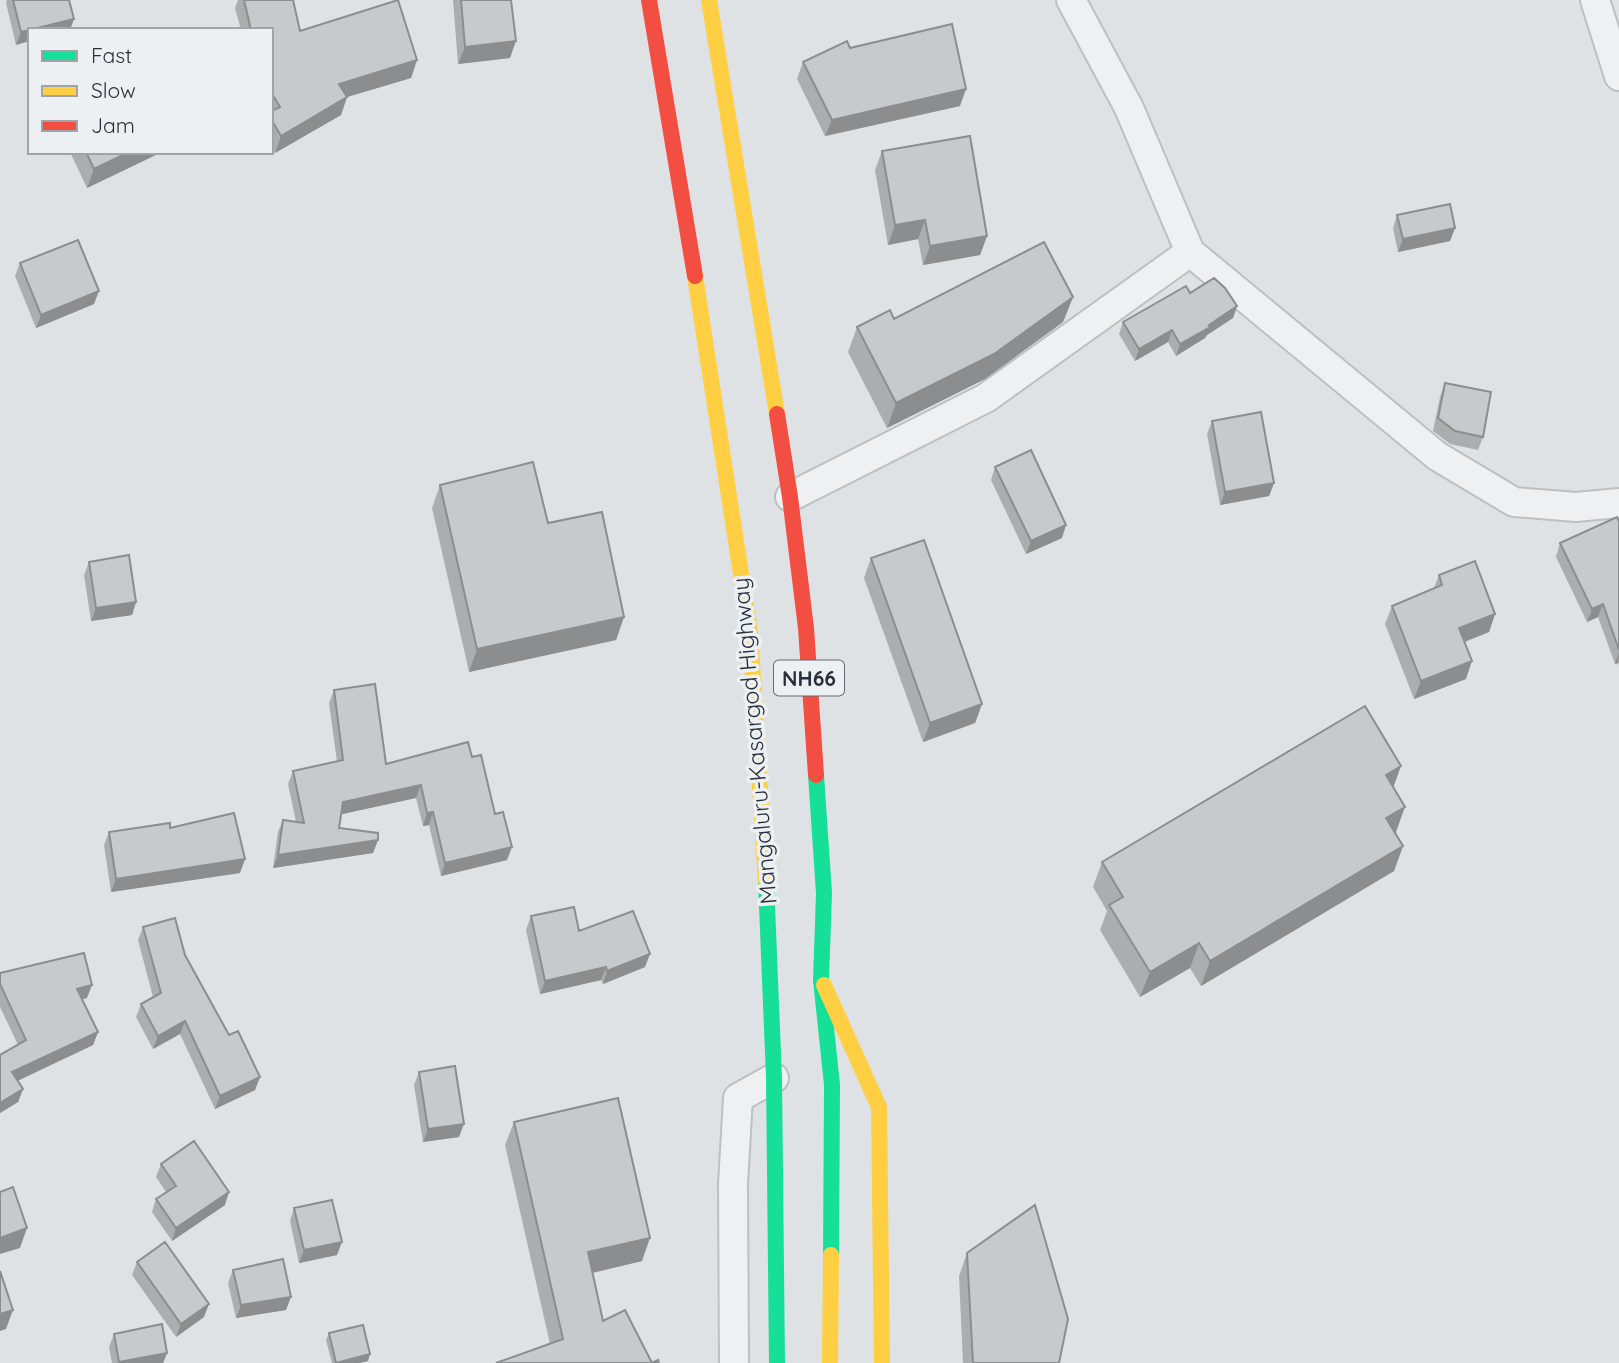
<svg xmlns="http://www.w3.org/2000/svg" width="1619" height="1363" font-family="Quicksand,sans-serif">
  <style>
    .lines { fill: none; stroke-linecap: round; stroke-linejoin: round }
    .street-casing { stroke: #bdc0c2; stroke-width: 32 }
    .street { stroke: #eef0f1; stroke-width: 28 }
    .fast { stroke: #16e098; stroke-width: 16 }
    .slow { stroke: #ffcf43; stroke-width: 16 }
    .jam { stroke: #f24e42; stroke-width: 16 }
    .wall { fill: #abaeaf }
    .shaded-wall { fill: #8b8d8f }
    .building { fill: #c7cacc; stroke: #8b8d8f; stroke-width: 2 }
    .labels { text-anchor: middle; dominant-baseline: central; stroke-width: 7; stroke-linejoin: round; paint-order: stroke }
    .shield { fill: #ecf0f3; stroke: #636a72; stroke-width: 2 }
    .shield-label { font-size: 21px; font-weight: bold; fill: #28313b }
    .street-label { font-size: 23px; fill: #28313b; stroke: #ecf0f3 }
  </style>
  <rect width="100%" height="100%" fill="#dfe2e4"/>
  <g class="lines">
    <defs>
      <path id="street" d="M1071 0 1129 108 1190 252 1437 456 1514 502 1576 507 1619 503
        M1595 0 1619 76
        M790 497 986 398 1190 252
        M734 1363 733 1184 738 1098 774 1078"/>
    </defs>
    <use href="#street" class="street-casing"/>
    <use href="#street" class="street"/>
    <path class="fast" d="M816 775 824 893 821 980 832 1085 831 1255
      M766 881 774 1078 777 1363"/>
    <path class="slow" d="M709 0 777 414
      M695 276 750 632 766 881
      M824 985 879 1107 882 1363
      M830 1363 831 1255"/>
    <path class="jam" d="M649 0 695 276
      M777 414 790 497 806 628 816 775"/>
  </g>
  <path class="wall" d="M7 0H69L16 45 6 3Z
    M238 0H293L300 31 417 60 411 78 347 97 341 115 275 153 271 147V30H241L235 8Z
    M453 0H511L510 58 458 64Z
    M850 48 960 106 825 136 797 79 803 62Z
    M882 151 987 236 980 255 923 265 918 239 888 245 875 170Z
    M70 152H162L87 188Z
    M1397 215 1455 228 1450 241 1398 252 1393 228Z
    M20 263 94 304 36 328 15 276Z
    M1073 297 1063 322 985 379 887 428 848 352 857 327 894 319Z
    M1237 306 1233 318 1207 335 1205 338 1176 356 1168 342 1135 361 1119 334 1123 322Z
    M1445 383 1483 437 1478 450 1450 444 1433 431 1440 397Z
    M1212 421 1274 483 1269 496 1220 505 1207 434Z
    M995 467 1062 538 1026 554 991 480Z
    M440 485 548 523 624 617 616 640 469 672 432 508Z
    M1619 522V665L1618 663 1615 664 1598 617 1587 622 1556 557 1560 543Z
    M871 558 982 704 975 723 923 742 864 578Z
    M89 562 136 602 132 615 91 621 84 575Z
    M1439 575 1495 614 1489 632 1465 642 1466 679 1414 699 1385 624 1392 606 1434 588Z
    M334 690 386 764 472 757 495 814 507 860 441 876 429 825 423 826 416 798 341 814 339 828 378 840 373 853 273 868 278 832 283 820 296 822 288 784 293 771 337 762 329 703Z
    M1393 787 1396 832H1395L1403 846 1394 871 1201 986 1190 968 1140 997 1100 930 1107 911 1093 887 1102 862Z
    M170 828 245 859 240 873 111 892 104 845 109 832Z
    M531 916 579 931 645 967 603 984 601 980 540 994 526 930Z
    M143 927 185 955 229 1035 260 1077 255 1090 215 1109 180 1034 153 1049 136 1017 141 1004 153 997 138 940Z
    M0 973 87 998 82 999 98 1032 93 1045 18 1081 23 1089 18 1102 0 1113V1055L18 1045 0 1007Z
    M419 1072 459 1137 423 1142 414 1085Z
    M514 1122 642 1261 592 1273 603 1321 652 1363H496L550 1344 505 1145Z
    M161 1164 225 1205 172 1241 152 1212 156 1199 166 1192 156 1177Z
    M294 1208 337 1255 299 1263 290 1221Z
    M967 1253 1059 1363H963L959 1276Z
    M137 1262 204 1317 176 1337 132 1275Z
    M233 1270 286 1310 236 1318 228 1283Z
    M329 1333 368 1361 359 1363H332L326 1340Z
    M114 1334 167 1353 163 1363H112L109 1347Z"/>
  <path class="shaded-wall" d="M74 19 70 30H30V41L16 45 21 32Z
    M516 41 510 58 458 64 465 47Z
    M417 60 411 78 347 97 341 115 275 153 281 136 339 84Z
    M966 89 960 106 825 136 832 120Z
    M129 152H162L87 188 94 169Z
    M925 220 918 239 888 245 895 225Z
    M1455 228 1450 241 1398 252 1403 239Z
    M987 236 980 255 923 265 930 246Z
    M99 291 94 304 36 328 41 315Z
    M1073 297 1063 322 985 379 887 428 896 403Z
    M1237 306 1233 318 1207 335 1205 338 1176 356 1180 344Z
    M1172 330 1168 342 1135 361 1139 349Z
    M1274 483 1269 496 1220 505 1225 492Z
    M1066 525 1062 538 1026 554 1031 541Z
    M136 602 132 615 91 621 96 608Z
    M1603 604 1598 617 1587 622 1592 609Z
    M1495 614 1489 632 1453 646 1459 628Z
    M624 617 616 640 469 672 477 649Z
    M1619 652 1618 663 1615 664Z
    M1472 661 1466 679 1414 699 1421 681Z
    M982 704 975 723 923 742 930 723Z
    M1401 766 1392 791 1386 775Z
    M421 785 416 798 338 815 343 802Z
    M1405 807 1396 832 1377 843 1386 818Z
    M433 812 429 825 423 826 427 813Z
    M378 840 373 853 273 868 278 855Z
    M1403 846 1394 871 1201 986 1210 961Z
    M512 847 507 860 441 876 445 863Z
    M245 859 240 873 111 892 116 879Z
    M1199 943 1190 968 1140 997 1150 972Z
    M650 954 645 967 603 984 607 971Z
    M606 967 601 980 540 994 545 981Z
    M92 985 87 998 72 1002 77 989Z
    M185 1021 180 1034 153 1049 158 1036Z
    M98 1032 93 1045 8 1085 12 1072Z
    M260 1077 255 1090 215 1109 220 1096Z
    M23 1089 18 1102 0 1113V1103Z
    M464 1124 459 1137 423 1142 428 1129Z
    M229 1192 225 1205 172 1241 176 1228Z
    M27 1228 20 1248 0 1254V1238Z
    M650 1238 642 1261 579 1276 588 1252Z
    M342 1242 337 1255 299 1263 304 1250Z
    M291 1297 286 1310 236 1318 241 1305Z
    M209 1304 204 1317 176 1337 181 1324Z
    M13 1310 6 1329 0 1331V1314Z
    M167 1353 163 1363H119V1362Z
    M370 1354 368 1361 359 1363H336Z"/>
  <path class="building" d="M13 0H69L74 19 21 32Z
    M244 0H293L300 31 398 0 417 60 339 84 347 97 281 136 271 119V111L280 107 271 92V30H251Z
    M461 0H511L516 41 465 47Z
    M952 24 966 89 832 120 803 62 847 41 850 48Z
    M970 136 987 236 930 246 925 220 895 225 882 151Z
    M86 152H129L94 169Z
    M1450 204 1455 228 1403 239 1397 215Z
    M78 240 99 291 41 315 20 263Z
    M1044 242 1073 297 994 354 896 403 857 327 890 310 894 319Z
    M1214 278 1225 288 1237 306 1209 325 1210 327 1180 344 1172 330 1139 349 1123 322 1186 286 1190 293Z
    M1445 383 1491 392 1483 437 1455 431 1438 418Z
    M1261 412 1274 483 1225 492 1212 421Z
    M1031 450 1066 525 1031 541 995 467Z
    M533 462 548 523 602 512 624 617 477 649 440 485Z
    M1617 517 1619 522V650L1603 604 1592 609 1560 543Z
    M924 540 982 704 930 723 871 558Z
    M129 555 136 602 96 608 89 562Z
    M1475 561 1495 614 1459 628 1472 661 1421 681 1392 606 1442 585 1439 575Z
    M375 684 386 764 468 742 472 757 481 755 495 814 503 812 512 847 445 863 433 812 427 813 421 785 343 802 339 828 378 833V840L278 855 283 820 304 823 293 771 343 760 334 690Z
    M1365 706 1401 766 1386 775 1405 807 1386 818 1403 846 1210 961 1199 943 1150 972 1109 905 1123 897 1102 862Z
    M234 813 245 859 116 879 109 832 170 823V828Z
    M574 907 579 931 633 911 650 954 607 971 606 967 545 981 531 916Z
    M175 918 185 955 229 1035 238 1031 260 1077 220 1096 185 1021 158 1036 141 1004 161 993 143 927Z
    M84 953 92 985 77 989 98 1032 12 1072 23 1089 0 1103V1055L26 1040 0 984V973Z
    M455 1066 464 1124 428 1129 419 1072Z
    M618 1098 650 1238 588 1252 603 1321 625 1310 652 1363 658 1360 659 1363H496L563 1339 514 1122Z
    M194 1141 229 1192 176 1228 156 1199 176 1186 161 1164Z
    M13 1187 27 1228 0 1238V1192Z
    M332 1200 342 1242 304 1250 294 1208Z
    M1035 1205 1068 1319 1059 1363H973L967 1253Z
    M165 1242 209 1304 181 1324 137 1262Z
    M283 1259 291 1297 241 1305 233 1270Z
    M0 1271 13 1310 0 1314Z
    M162 1324 167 1353 119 1362 114 1334Z
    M363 1325 370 1354 336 1363 329 1333Z"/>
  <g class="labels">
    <rect class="shield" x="774" y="660.5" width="70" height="35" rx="5"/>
    <g class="shield-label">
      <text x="809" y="678">NH66</text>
    </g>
    <g class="street-label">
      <text transform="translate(754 741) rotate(-95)">Mangaluru-Kasargod Highway</text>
    </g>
  </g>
  <rect x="28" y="28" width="245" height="126" fill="#ecf0f3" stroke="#9ea4a9" stroke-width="2"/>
  <rect x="42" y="51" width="35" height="10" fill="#16e098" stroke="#9ea4a9" stroke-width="2"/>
  <text x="91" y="63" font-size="21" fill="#28313b">Fast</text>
  <rect x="42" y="86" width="35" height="10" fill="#ffcf43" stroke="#9ea4a9" stroke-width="2"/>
  <text x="91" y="98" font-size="21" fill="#28313b">Slow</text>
  <rect x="42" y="121" width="35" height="10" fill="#f24e42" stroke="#9ea4a9" stroke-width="2"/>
  <text x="91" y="133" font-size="21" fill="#28313b">Jam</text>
</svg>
